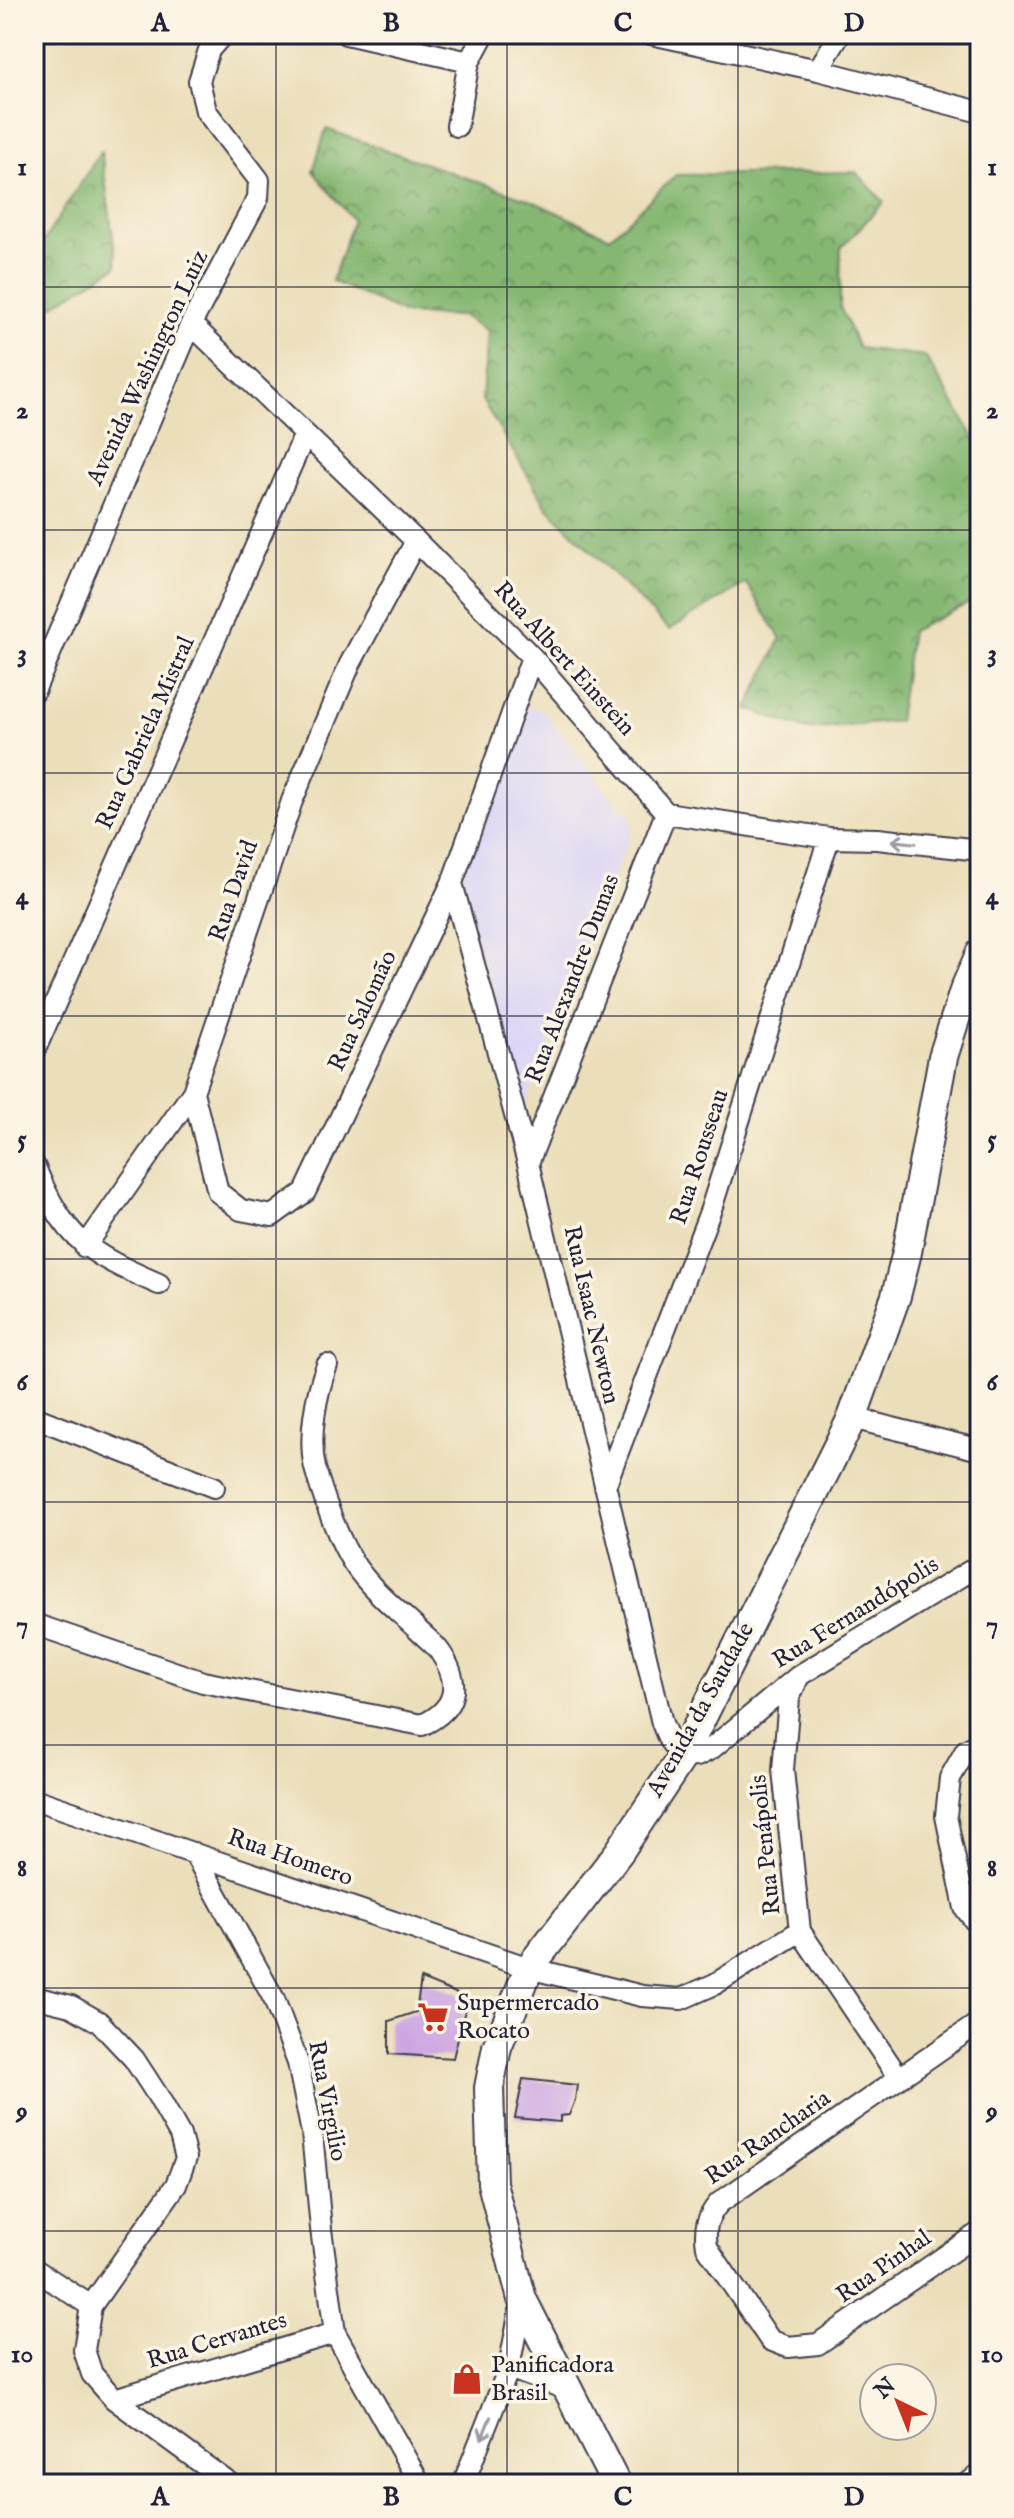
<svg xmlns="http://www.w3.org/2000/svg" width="1014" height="2518" font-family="'IM FELL English',serif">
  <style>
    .built { fill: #ddd5f6 }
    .forest { fill: url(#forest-crowns); stroke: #546c56; stroke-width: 2 }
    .building { fill: #cca5e3 }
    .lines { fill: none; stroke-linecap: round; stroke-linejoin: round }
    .street-casing { stroke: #403e4e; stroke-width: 24 }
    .secondary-casing { stroke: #403e4e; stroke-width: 32 }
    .street { stroke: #fff; stroke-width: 20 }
    .secondary { stroke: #fff; stroke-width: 28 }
    .oneway { stroke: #9c9ca7 }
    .grid { fill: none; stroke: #22223b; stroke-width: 2; stroke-opacity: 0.55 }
    .labels { text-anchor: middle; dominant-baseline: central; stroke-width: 7; stroke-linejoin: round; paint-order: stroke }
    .street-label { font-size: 24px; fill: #22223b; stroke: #fcf5e5 }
    .poi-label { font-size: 24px; fill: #22223b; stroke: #fcf5e5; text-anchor: start }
    .neatline { fill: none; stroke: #22223b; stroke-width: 3 }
    .grid-label { font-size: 26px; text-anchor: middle; font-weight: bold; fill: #22223b }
  </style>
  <defs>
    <pattern id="forest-crowns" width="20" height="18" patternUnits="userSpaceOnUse" patternTransform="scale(2)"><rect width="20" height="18" fill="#85b772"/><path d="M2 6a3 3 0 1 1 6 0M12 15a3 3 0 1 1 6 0" fill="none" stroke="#6c945f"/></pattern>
  </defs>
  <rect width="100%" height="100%" fill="#fcf5e5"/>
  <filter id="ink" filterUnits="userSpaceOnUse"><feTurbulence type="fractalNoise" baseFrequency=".0125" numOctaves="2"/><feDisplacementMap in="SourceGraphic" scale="16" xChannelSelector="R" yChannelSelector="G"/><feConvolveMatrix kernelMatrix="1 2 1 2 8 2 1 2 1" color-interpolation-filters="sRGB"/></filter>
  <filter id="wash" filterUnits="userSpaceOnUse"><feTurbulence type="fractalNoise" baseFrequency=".006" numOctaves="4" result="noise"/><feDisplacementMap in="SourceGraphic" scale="32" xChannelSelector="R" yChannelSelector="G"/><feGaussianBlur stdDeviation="1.8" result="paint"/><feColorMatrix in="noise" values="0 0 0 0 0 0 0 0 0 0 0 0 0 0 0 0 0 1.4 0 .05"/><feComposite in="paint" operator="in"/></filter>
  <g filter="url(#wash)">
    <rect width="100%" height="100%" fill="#ebdeba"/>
    <path class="built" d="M530 707 542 710 614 800 618 810 630 813 632 829 526 1105 459 883 520 717Z"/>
    <path class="forest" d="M326 129 530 200 610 237 676 175 856 172 884 202 841 248 840 307 858 348 925 356 980 447V598L911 631 898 721 807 730 747 709 781 639 746 583 669 630 547 507 482 400 487 331 463 316 405 314 332 281 353 220 313 171Z
      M101 151 117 266 38 315 34 321V256Z"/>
    <g id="blocks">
      <path class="building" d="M421 1979 468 1998 453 2058 389 2054V2021L416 2012Z
        M523 2079 577 2085 575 2100 569 2115 560 2116V2122L515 2118Z"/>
    </g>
  </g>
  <g filter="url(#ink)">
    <use href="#blocks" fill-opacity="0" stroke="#403e4e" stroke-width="2"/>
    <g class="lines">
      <defs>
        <path id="street" d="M346 34 469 62
          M651 34 818 70 980 112
          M818 70 840 34
          M457 126 469 62 484 34
          M191 324 416 541 532 657 666 813 829 838 877 839 980 850
          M34 691 191 324 258 198 259 180 206 111 199 81 209 50 223 34
          M452 883 528 1163 662 1723 669 1740 682 1757 697 1756 711 1749 800 1675 980 1565
          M34 1052 305 434
          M193 1092 218 1192 241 1210 272 1216 305 1192 452 883 532 657
          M528 1163 666 813
          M34 1165C65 1240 87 1253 159 1284
          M85 1247 193 1092 292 801 350 664 416 541
          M34 1417 214 1487
          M852 1418 980 1450
          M605 1486 711 1209 829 838
          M34 1624 203 1682 422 1725C457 1709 462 1684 440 1652 435 1644 425 1637 418 1630 394 1607 364 1584 348 1554 335 1530 322 1494 315 1468 308 1437 316 1394 327 1365
          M798 1678 789 1698 783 1770 800 1931 899 2078
          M980 1743 966 1750 950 1778 946 1816 965 1908 980 1928
          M34 1799 529 1968 642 1996 681 1999 715 1984 800 1931
          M194 1853 274 1999 298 2063 312 2133 321 2229 335 2333 420 2484
          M34 1997 71 2006 99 2022 134 2059 158 2096 180 2135 186 2158 176 2185 91 2306 84 2350 92 2374 114 2399 230 2484
          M980 2022 719 2203C707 2217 704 2228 707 2247L770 2340 788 2347 818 2344 980 2232
          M34 2269 91 2306
          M509 2368 566 2389
          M114 2399 335 2333
          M463 2484 509 2368 522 2299
          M967 2484 980 2474"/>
        <path id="secondary" d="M616 2484 522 2299 492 2183 489 2088 497 2047 529 1968 619 1852 682 1757 852 1418 896 1296 907 1252 943 1057 964 991 980 954"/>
      </defs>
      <use href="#street" class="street-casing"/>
      <use href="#secondary" class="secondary-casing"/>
      <use href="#street" class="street"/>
      <use href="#secondary" class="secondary"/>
    </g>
    <defs><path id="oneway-shaft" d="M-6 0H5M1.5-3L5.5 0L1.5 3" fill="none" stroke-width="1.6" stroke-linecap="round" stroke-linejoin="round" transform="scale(2)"/></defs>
    <g class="oneway">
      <use href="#oneway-shaft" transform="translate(904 842) rotate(-174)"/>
      <use href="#oneway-shaft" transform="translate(486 2428) rotate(112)"/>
    </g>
  </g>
  <path class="grid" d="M276 34V2484M507 34V2484M738 34V2484M34 287H980M34 530H980M34 773H980M34 1016H980M34 1259H980M34 1502H980M34 1745H980M34 1988H980M34 2231H980"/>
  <defs>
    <symbol id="supermarket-bare" viewBox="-9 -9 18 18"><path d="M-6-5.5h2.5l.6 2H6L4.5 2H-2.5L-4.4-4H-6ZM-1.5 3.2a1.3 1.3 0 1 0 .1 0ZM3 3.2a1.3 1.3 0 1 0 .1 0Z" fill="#c8321e" stroke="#fcf5e5" stroke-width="2.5" paint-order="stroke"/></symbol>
    <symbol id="shop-bare" viewBox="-9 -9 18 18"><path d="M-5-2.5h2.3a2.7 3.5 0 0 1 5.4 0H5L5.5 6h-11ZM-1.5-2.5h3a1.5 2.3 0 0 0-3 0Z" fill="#c8321e" stroke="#fcf5e5" stroke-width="2.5" paint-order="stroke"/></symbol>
  </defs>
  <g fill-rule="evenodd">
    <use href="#supermarket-bare" x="411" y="1995" width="44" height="44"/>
    <use href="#shop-bare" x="445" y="2357" width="44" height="44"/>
  </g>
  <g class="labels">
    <g class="street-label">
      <text transform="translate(148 368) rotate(-65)">Avenida Washington Luiz</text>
      <text transform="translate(564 659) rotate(48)">Rua Albert Einstein</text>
      <text transform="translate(146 733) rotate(-66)">Rua Gabriela Mistral</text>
      <text transform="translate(234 891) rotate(-71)">Rua David</text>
      <text transform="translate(573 979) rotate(-69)">Rua Alexandre Dumas</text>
      <text transform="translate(363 1011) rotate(-65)">Rua Salomão</text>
      <text transform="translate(700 1157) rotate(-72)">Rua Rousseau</text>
      <text transform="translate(591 1315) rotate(77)">Rua Isaac Newton</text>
      <text transform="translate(856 1613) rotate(-32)">Rua Fernandópolis</text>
      <text transform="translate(701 1710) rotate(-61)">Avenida da Saudade</text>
      <text transform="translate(766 1845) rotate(-96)">Rua Penápolis</text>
      <text transform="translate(290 1858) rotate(19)">Rua Homero</text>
      <text transform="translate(327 2101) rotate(79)">Rua Virgilio</text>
      <text transform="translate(768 2138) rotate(-35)">Rua Rancharia</text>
      <text transform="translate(884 2267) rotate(-35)">Rua Pinhal</text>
      <text transform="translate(217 2341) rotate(-17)">Rua Cervantes</text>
    </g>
    <g class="poi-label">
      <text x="457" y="2003">Supermercado<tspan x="457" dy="28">Rocato</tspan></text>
      <text x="491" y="2365">Panificadora<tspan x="491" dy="28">Brasil</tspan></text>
    </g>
  </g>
  <rect width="1014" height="2518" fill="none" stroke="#fcf5e5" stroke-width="88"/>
  <g transform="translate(898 2402) rotate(317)"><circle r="38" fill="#fcf5e5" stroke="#a5a1a1" stroke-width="2"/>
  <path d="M0-6L14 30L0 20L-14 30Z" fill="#c8321e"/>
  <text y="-12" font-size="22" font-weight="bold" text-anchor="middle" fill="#22223b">N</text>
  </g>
  <rect x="44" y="44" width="926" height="2430" class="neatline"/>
  <g class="grid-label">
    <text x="160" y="31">A</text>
    <text x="391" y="31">B</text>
    <text x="623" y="31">C</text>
    <text x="854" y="31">D</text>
    <text x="22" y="175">1</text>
    <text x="992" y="175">1</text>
    <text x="22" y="418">2</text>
    <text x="992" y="418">2</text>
    <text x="22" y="661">3</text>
    <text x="992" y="661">3</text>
    <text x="22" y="904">4</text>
    <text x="992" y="904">4</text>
    <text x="22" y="1147">5</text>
    <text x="992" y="1147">5</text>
    <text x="22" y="1390">6</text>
    <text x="992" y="1390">6</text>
    <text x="22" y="1633">7</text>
    <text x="992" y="1633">7</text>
    <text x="22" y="1876">8</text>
    <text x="992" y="1876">8</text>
    <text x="22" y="2119">9</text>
    <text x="992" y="2119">9</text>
    <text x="22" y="2362">10</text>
    <text x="992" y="2362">10</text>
    <text x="160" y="2505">A</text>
    <text x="391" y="2505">B</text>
    <text x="623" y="2505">C</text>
    <text x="854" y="2505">D</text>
  </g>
</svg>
